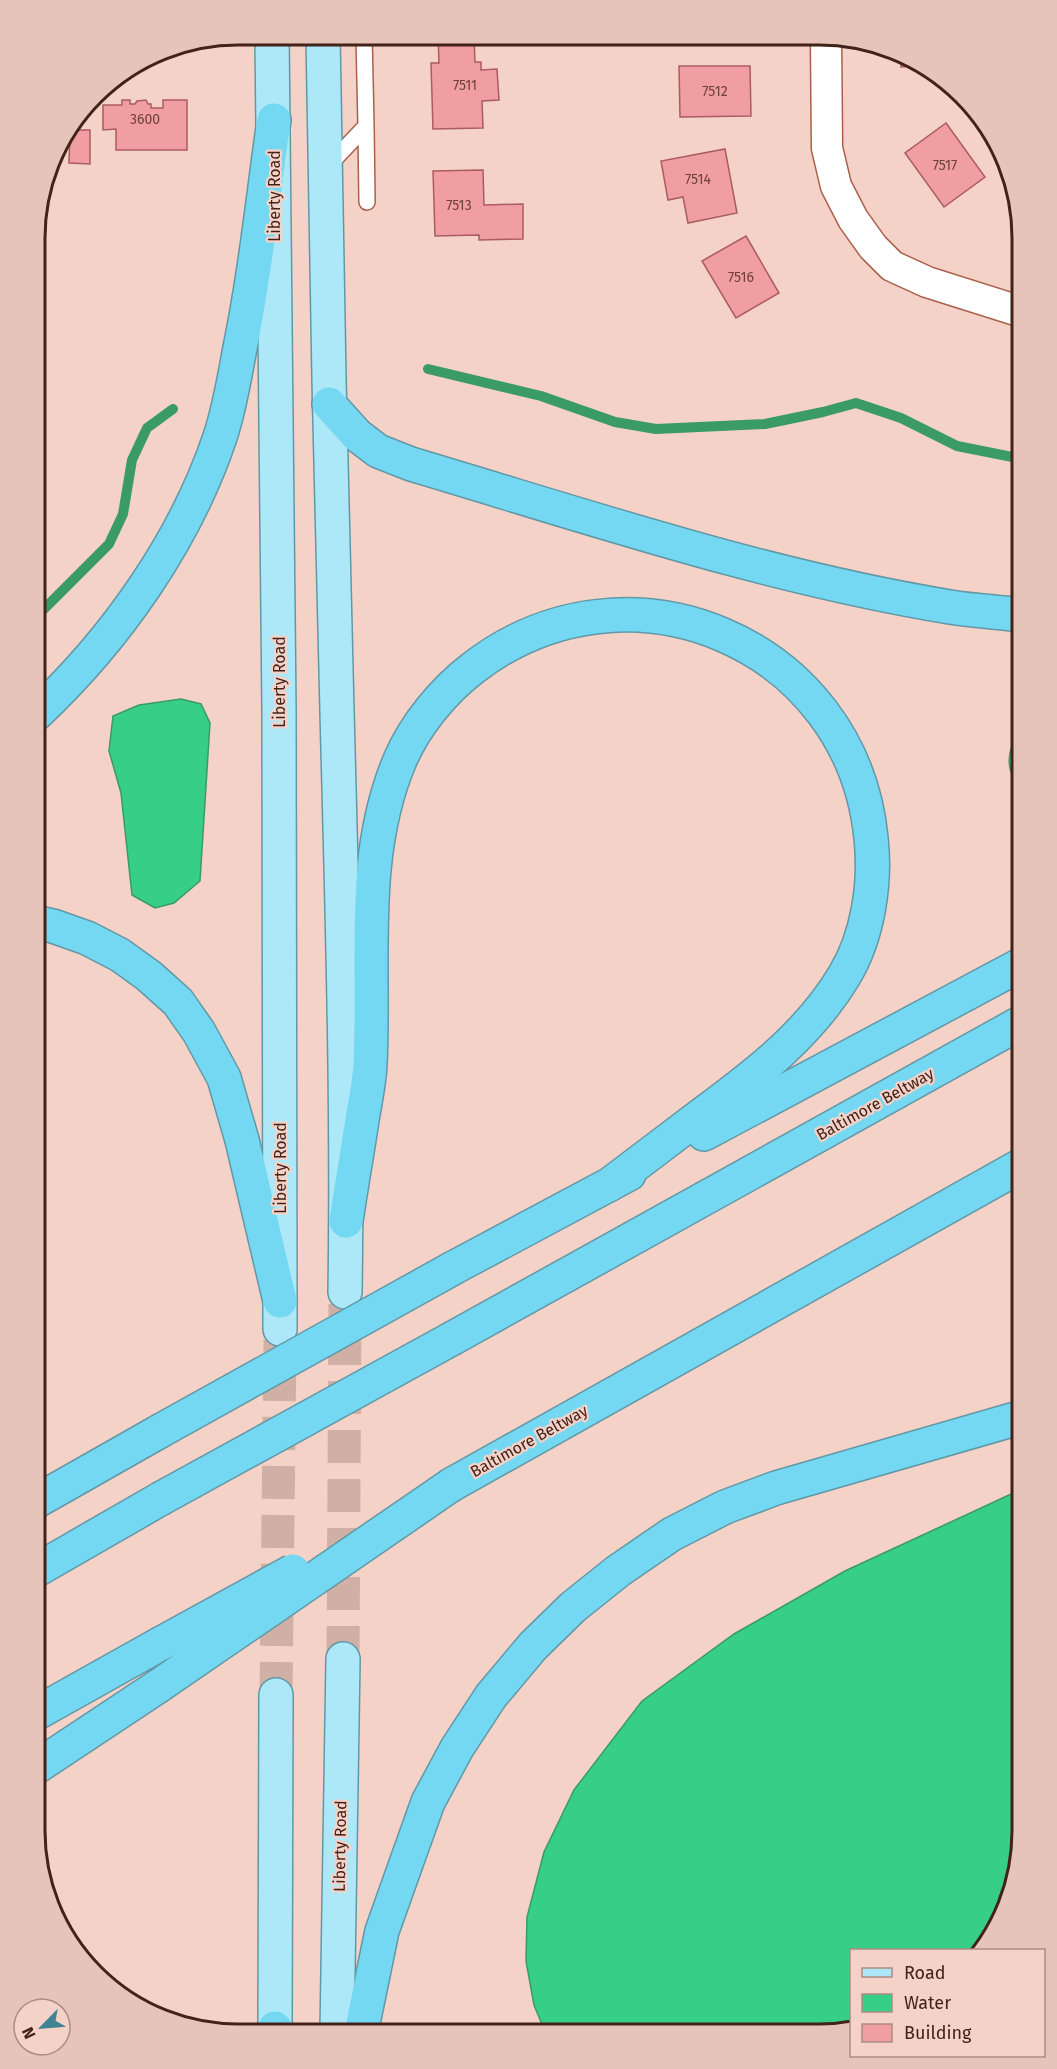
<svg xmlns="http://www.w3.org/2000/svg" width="1057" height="2069" font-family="'Fira Sans',sans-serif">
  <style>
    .water { fill: #37cf85; stroke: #3a9b65; stroke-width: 1.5 }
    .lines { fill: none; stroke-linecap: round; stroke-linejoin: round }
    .stream { stroke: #3a9b65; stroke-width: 10 }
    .building { fill: #f09ea1; stroke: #aa5c61; stroke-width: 1.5 }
    .primary-tunnel { stroke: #d0afa5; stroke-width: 33; stroke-dasharray: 33 16; stroke-linecap: butt }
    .lane-casing { stroke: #aa604a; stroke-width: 18 }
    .street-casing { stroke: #aa604a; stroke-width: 33 }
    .primary-casing { stroke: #6298a6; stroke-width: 36 }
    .highway-casing { stroke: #6298a6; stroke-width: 36 }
    .lane { stroke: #fff; stroke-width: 15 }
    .street { stroke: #fff; stroke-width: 30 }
    .primary { stroke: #ace8f7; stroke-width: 33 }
    .highway { stroke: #74d8f2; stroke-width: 33 }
    .highway-bridge-casing { stroke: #6298a6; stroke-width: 36; stroke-linecap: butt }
    .highway-bridge { stroke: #74d8f2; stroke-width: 33 }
    .labels { text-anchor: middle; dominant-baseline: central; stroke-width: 4.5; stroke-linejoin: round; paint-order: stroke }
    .number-label { font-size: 14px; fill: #6e413b }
    .street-label { font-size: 16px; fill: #422219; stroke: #f4d2c8 }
    .rim { fill: none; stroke: #422219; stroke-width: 3 }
  </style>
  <rect width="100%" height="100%" fill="#f4d2c8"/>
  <path class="water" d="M181 699 201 704 210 723 200 881 174 903 155 908 132 895 121 793 109 751 113 716 139 705Z
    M1022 735V789C1010 779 1006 761 1012 746 1014 742 1019 738 1022 735Z
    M1022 1489V1844L1007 1908 988 1942 978 1950H852L851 2029 819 2034H546L534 2005 526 1961 527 1917 544 1852 574 1790 642 1701 734 1634 845 1571Z"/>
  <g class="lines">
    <path class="stream" d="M428 369 541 396 615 422 656 429 765 424 823 412 856 403 901 418 957 446 1022 459
      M36 617 109 544 123 514 132 460 147 428 173 409"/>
  </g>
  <path class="building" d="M438 36H474L475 62H481V70L497 69 499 100 482 101 483 128 433 129 431 63H439Z
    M901 59 915 66 901 67Z
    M679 66H750L751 116 680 117Z
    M122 100H130V104H135L137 101 146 100 148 104H151V108H163V100H187V150H116V129L103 130V105H122Z
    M946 123 985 177 944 207 905 153Z
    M70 130H90V164L69 163Z
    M725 149 737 213 688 223 683 197 668 200 661 161Z
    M483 170 484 205 523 204V239L479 240V235L435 236 433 171Z
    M746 236 779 293 736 318 702 261Z"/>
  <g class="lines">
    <path class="primary-tunnel" d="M343 1659 345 1304
      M276 1695 280 1340"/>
    <defs>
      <path id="lane" d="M366 126 367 202
        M327 167 366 126 364 35"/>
      <path id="street" d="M826 38 827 148 836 186 853 219 873 247 892 266 927 282 1022 312"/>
      <path id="primary" d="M272 35 279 710 280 1329
        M323 35C326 260 331 486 337 711 342 905 348 1099 345 1292
        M275 2033 276 1695
        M337 2033 343 1659"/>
      <path id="highway" d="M329 404 357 435 378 451 411 464C589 517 767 577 950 607 974 611 998 612 1022 615
        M36 714C116 639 185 541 220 437 229 410 234 381 239 353 255 276 263 198 274 120
        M35 922 53 926 87 938 120 955 149 976 178 1002 199 1032 224 1078 242 1140 280 1301
        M704 1134 1022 964
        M346 1221C351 1187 357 1153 362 1120 365 1102 369 1083 370 1065 375 963 359 856 400 760 415 725 443 691 473 668 628 548 852 643 871 838 876 883 868 937 844 976 810 1033 757 1074 704 1113 672 1137 641 1161 609 1185
        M455 1267 629 1174
        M453 1338 1022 1022
        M451 1485 1022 1165
        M35 1502 160 1431
        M35 1571 160 1499
        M35 1714 160 1644
        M35 1768 160 1685
        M273 2033 275 2028
        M361 2033 382 1931 428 1802 457 1748 491 1696 533 1646 573 1607 618 1571 672 1534 725 1507 776 1488 1022 1417"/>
    </defs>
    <use href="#lane" class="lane-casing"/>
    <use href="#street" class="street-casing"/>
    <use href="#primary" class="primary-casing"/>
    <use href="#highway" class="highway-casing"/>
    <use href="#lane" class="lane"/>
    <use href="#street" class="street"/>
    <use href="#primary" class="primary"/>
    <use href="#highway" class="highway"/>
    <defs>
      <path id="highway-bridge" d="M160 1431 455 1267
        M160 1499 453 1338
        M160 1644 293 1571
        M160 1685 451 1485"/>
    </defs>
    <use href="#highway-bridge" class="highway-bridge-casing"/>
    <use href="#highway-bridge" class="highway-bridge"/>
  </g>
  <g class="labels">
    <g class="number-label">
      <text x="465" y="85">7511</text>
      <text x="715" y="91">7512</text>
      <text x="145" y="119">3600</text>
      <text x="945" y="165">7517</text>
      <text x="698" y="179">7514</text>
      <text x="459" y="205">7513</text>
      <text x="741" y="277">7516</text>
    </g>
    <g class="street-label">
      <text transform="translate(274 196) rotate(-90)">Liberty Road</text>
      <text transform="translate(279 682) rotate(-90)">Liberty Road</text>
      <text transform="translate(875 1104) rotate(-29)">Baltimore Beltway</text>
      <text transform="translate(280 1168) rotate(-90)">Liberty Road</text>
      <text transform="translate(529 1441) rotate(-29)">Baltimore Beltway</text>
      <text transform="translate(340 1846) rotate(-89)">Liberty Road</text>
    </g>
  </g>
  <path d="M0 0H1057V2069H0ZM238 45H819A193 193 0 0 1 1012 238V1831A193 193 0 0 1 819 2024H238A193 193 0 0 1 45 1831V238A193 193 0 0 1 238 45Z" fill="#e6c4ba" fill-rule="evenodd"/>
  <path class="rim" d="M238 45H819A193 193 0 0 1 1012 238V1831A193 193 0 0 1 819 2024H238A193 193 0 0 1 45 1831V238A193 193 0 0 1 238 45Z"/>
  <rect x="850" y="1949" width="195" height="108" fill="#f4d2c8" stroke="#ad8c82" stroke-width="1.5"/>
  <rect x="862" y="1968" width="30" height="9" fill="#ace8f7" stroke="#ad8c82" stroke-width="1.5"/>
  <text x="904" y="1979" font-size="18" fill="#422219">Road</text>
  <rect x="862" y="1994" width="30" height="18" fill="#37cf85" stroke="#ad8c82" stroke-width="1.5"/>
  <text x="904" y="2009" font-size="18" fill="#422219">Water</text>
  <rect x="862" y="2024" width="30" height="18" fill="#f09ea1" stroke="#ad8c82" stroke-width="1.5"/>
  <text x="904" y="2039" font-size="18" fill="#422219">Building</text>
  <g transform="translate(42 2027) rotate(245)"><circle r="28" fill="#f4d2c8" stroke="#ad8c82" stroke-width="1.5"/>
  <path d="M0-4.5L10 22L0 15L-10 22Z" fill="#408394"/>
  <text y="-9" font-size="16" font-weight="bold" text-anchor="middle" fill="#422219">N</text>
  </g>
</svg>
